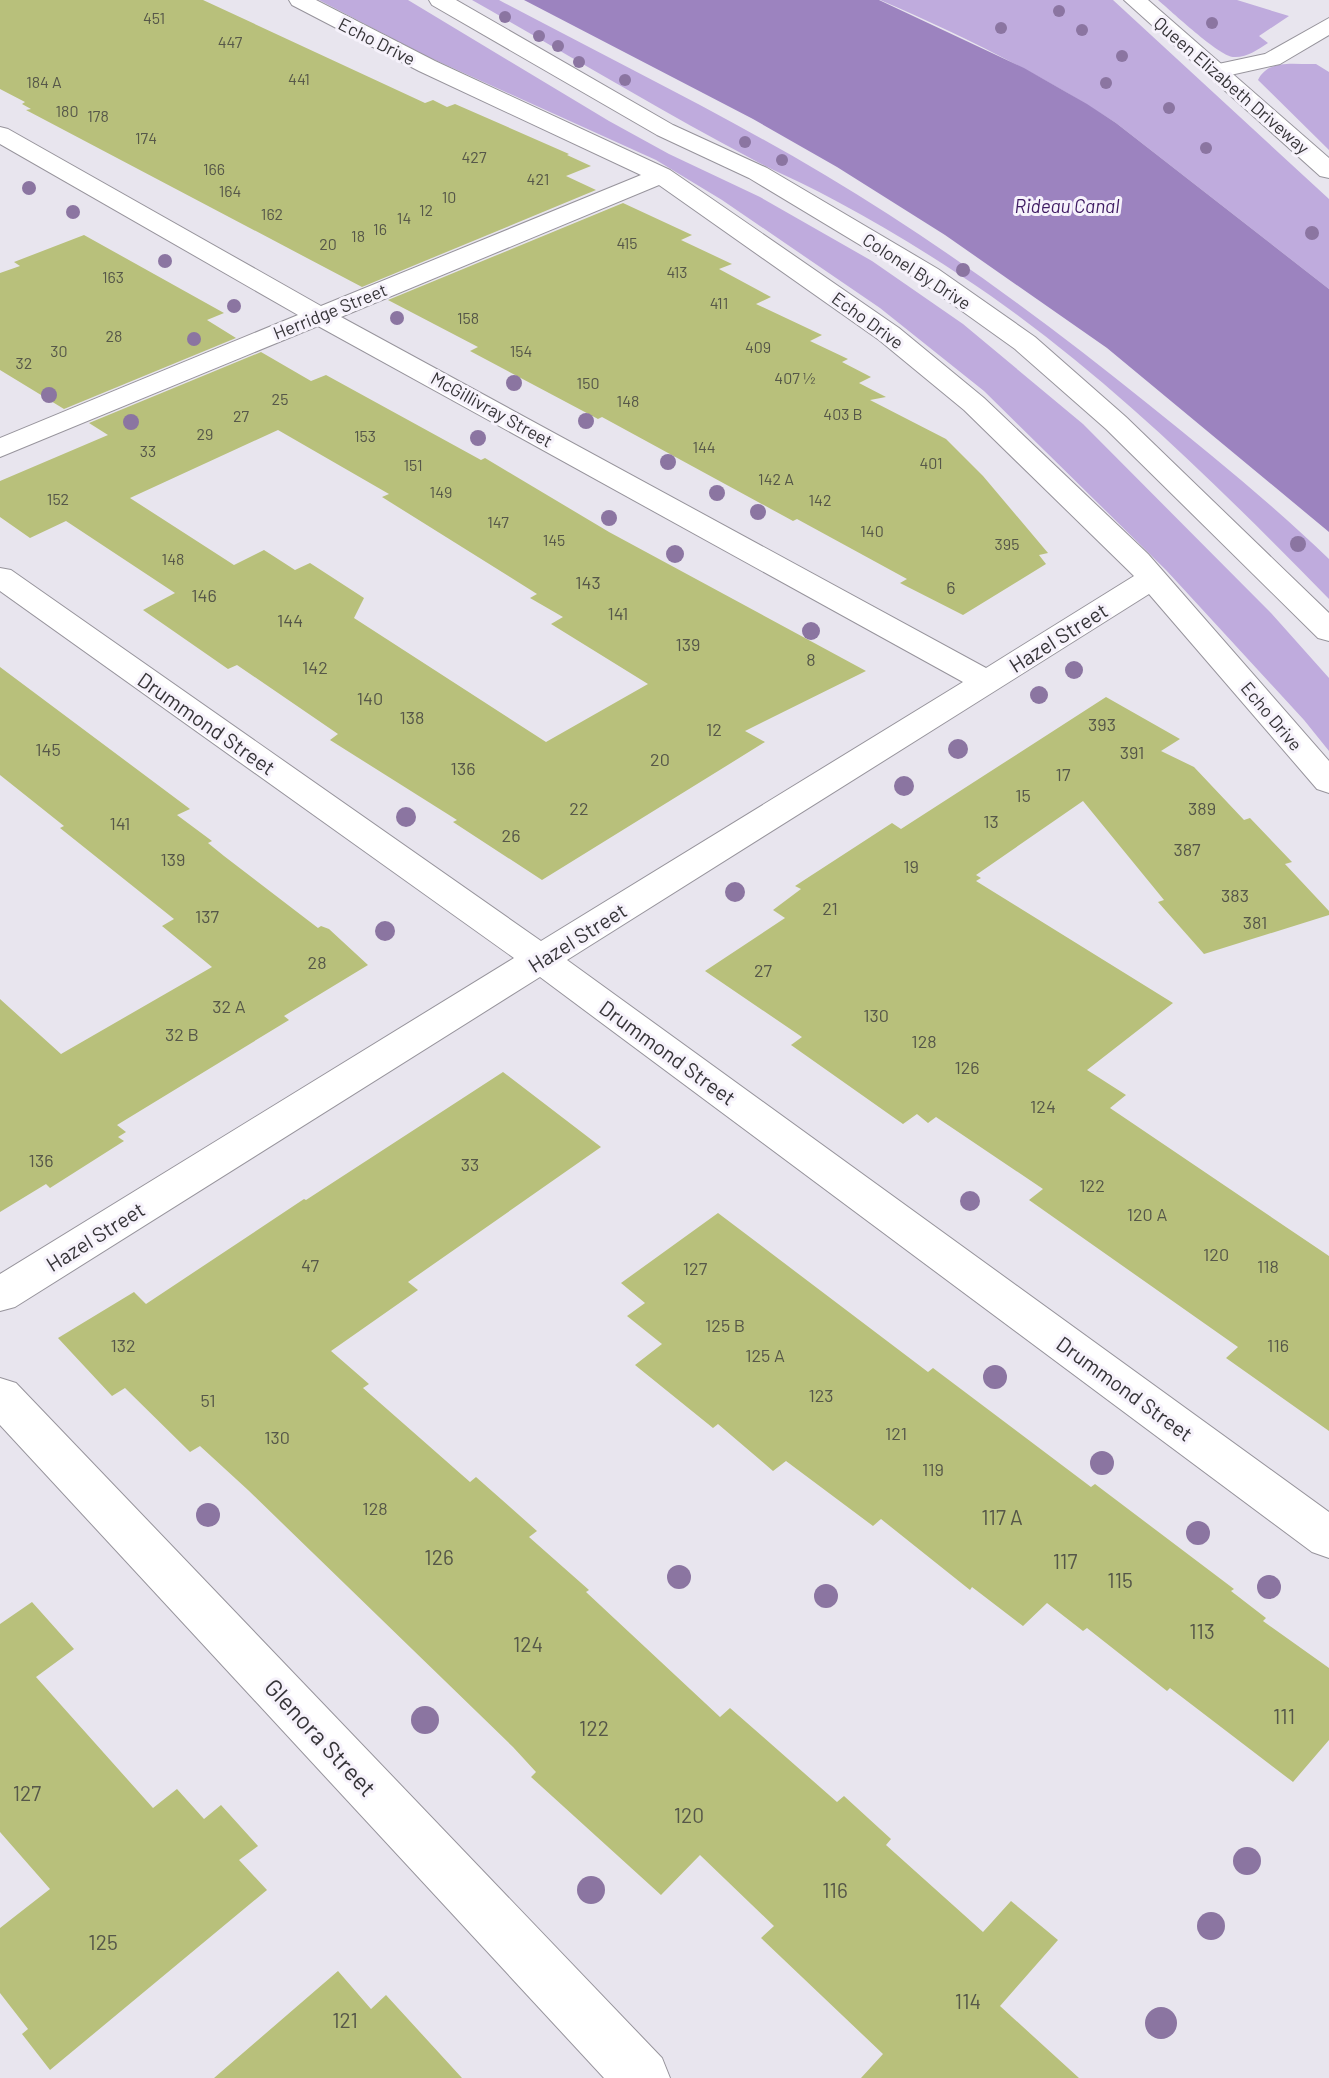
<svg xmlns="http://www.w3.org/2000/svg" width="1329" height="2078" font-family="Barlow,sans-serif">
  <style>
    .green { fill: #bfabdd }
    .water { fill: #9c83bf }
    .building { fill: #b8c07b; fill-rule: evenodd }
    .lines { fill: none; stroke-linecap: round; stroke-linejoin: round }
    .minor-casing { stroke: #97949c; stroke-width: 2 }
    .secondary-casing { stroke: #97949c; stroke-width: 2 }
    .minor { fill: #fff; fill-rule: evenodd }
    .secondary { fill: #fff; fill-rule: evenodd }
    .tree { fill: #8b75a1 }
    .labels { text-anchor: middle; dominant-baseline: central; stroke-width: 6; stroke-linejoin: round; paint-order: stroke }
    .far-number-label { font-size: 16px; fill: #565749 }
    .far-street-label { font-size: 18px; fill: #363438; stroke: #f6f2fb }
    .number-label { font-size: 18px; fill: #565749 }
    .far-water-label { font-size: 19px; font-style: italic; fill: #3f1b63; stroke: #f6f2fb }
    .street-label { font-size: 21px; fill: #363438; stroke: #f6f2fb }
    .near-number-label { font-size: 21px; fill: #565749 }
    .near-street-label { font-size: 24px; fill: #363438; stroke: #f6f2fb }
  </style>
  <rect width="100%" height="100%" fill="#e8e5ee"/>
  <path class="green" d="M319 0H408L609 121 669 154 760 197 872 261 963 324 1083 424 1271 613 1329 678V751L1304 720 1166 570 984 391 880 308 722 200 656 160 424 55Z
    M472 0H499C608 58 719 112 825 175 939 243 1045 321 1148 404 1210 454 1272 504 1329 559V599C1223 491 1115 383 991 296 942 262 890 230 838 202 810 186 780 174 752 159 658 109 565 53 472 0Z
    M880 0H1113L1329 199V289L1116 123C1041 74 961 35 880 0Z
    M1158 0H1237L1289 16 1259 36 1268 43C1257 50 1247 58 1233 57 1219 56 1171 11 1158 0Z
    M1316 64 1329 72V150L1258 80C1269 58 1295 65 1316 64Z"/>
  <path class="water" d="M524 0H879L1024 68 1087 104 1116 123 1329 289V532L1107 348 945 235 837 167 753 119Z"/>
  <path class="building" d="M0 0H203L425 103 433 100 447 107 455 104 569 154 567 155 591 166 566 176 596 190 362 287 26 110 31 109 22 104 25 102 0 89Z
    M623 203 692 235 681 240 732 264 719 269 771 297 756 304 822 335 810 341 848 359 842 362 871 377 859 383 886 397 870 400 946 439 983 476 1048 553 1039 555 1046 564 963 615 900 583 907 579 797 519 793 521 602 417 598 419 470 351 478 347 388 300Z
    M84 235 224 313 207 320 236 338 64 409 0 370V273L20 266 14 262Z
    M261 352 311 381 326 375 481 460 485 458 609 532 866 671 745 731 765 742 542 880 453 822 457 820 330 740 338 734 237 665 228 669 143 610 175 593 66 521 30 538 0 517V481L108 435 89 423ZM278 430 389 494 382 497 537 594 530 598 563 617 551 624 648 684 546 742 354 618 364 598 310 563 295 570 264 550 234 565 130 498Z
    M0 667 190 809 177 815 212 841 208 843 224 856 318 928 321 926 329 929 368 965 284 1016 289 1020 117 1125 126 1132 118 1137 124 1141 50 1188 46 1184 0 1212V999L61 1054 212 967 162 926 174 919 60 828 64 826 0 775Z
    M1106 697 1180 739 1161 751 1194 767 1244 820 1250 818 1292 862 1285 864 1329 911V915L1204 954 1158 902 1164 900 1083 801 976 875 981 878 976 881 1173 1003 1087 1070 1126 1095 1110 1108 1329 1256V1431L1226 1358 1238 1347 1029 1200 1043 1189 936 1117 928 1123 917 1114 903 1124 791 1045 802 1037 705 971 785 918 773 910 801 889 795 886 892 823 901 829Z
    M503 1072 601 1147 408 1282 418 1290 331 1351 369 1384 363 1388 470 1482 476 1477 537 1531 529 1537 589 1590 586 1592 720 1717 730 1708 837 1802 844 1796 891 1839 886 1845 983 1932 1011 1901 1058 1940 1000 2006 1079 2078H861L883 2054 761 1938 774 1926 700 1855 661 1895 531 1777 536 1772 513 1747 248 1490 200 1446 190 1452 125 1388 112 1396 58 1338 134 1292 146 1304 304 1199 306 1200Z
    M718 1213 928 1372 933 1368 1091 1487 1095 1484 1234 1589 1231 1591 1266 1618 1263 1621 1329 1668V1740L1293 1782 1170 1688 1167 1691 1087 1628 1083 1631 1047 1603 1023 1626 972 1587 970 1590 881 1519 873 1526 786 1461 773 1471 718 1424 713 1428 635 1365 662 1344 627 1316 645 1303 621 1283Z
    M32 1602 74 1649 36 1677 153 1808 177 1789 204 1819 221 1805 258 1846 239 1860 267 1890 50 2070 22 2034 28 2029 0 1993V1928L50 1889 0 1832V1624Z
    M338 1971 371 2009 386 1995 462 2078H214Z"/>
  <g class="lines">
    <defs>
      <path id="minor" d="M289 0H316L435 61 670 170 899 328 984 398 1148 554 1329 761V793L1317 789 1149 594 567 960 1329 1512V1558L1312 1552 540 977 15 1307 0 1311V1274L514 958 0 591V568L11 570 541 941 963 682 318 326 0 457V438L298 315 0 144V127L8 129 321 306 641 175 419 71 292 5ZM659 185 879 340 964 410 1134 576 986 668 341 317Z
        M1329 18V35L1280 64 1217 78 1209 76 1206 71 1209 66 1265 54Z
        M0 1378 16 1383 662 2058 670 2078H604L0 1425Z"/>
      <path id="secondary" d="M429 0H456L673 125 767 168 938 269 1035 337 1126 417 1329 613V641L1318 638 1106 429 1015 349 920 281 749 178 657 135 432 5Z
        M1124 0H1148L1329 158V178L1320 176Z"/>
    </defs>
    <use href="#minor" class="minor-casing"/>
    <use href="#secondary" class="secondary-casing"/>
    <use href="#minor" class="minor"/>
    <use href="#secondary" class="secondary"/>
  </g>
  <g class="tree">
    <circle cx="1059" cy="11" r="6"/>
    <circle cx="505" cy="17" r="6"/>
    <circle cx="1212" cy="23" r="6"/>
    <circle cx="1001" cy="28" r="6"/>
    <circle cx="1082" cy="30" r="6"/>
    <circle cx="539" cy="36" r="6"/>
    <circle cx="558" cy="46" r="6"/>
    <circle cx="1122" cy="56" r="6"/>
    <circle cx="579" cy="62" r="6"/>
    <circle cx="625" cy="80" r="6"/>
    <circle cx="1106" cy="83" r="6"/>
    <circle cx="1169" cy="108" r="6"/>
    <circle cx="745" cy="142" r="6"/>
    <circle cx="1206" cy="148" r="6"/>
    <circle cx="782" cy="160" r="6"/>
    <circle cx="29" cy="188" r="7"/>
    <circle cx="73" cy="212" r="7"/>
    <circle cx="1312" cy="233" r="7"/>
    <circle cx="165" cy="261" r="7"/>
    <circle cx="963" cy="270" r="7"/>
    <circle cx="234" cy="306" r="7"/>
    <circle cx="397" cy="318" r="7"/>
    <circle cx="194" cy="339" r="7"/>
    <circle cx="514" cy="383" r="8"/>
    <circle cx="49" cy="395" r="8"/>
    <circle cx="586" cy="421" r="8"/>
    <circle cx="131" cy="422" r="8"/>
    <circle cx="478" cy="438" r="8"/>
    <circle cx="668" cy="462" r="8"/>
    <circle cx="717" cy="493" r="8"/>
    <circle cx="758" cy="512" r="8"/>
    <circle cx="609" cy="518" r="8"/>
    <circle cx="1298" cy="544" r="8"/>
    <circle cx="675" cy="554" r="9"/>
    <circle cx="811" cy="631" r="9"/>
    <circle cx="1074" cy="670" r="9"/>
    <circle cx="1039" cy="695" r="9"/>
    <circle cx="958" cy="749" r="10"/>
    <circle cx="904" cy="786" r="10"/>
    <circle cx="406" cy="817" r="10"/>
    <circle cx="735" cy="892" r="10"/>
    <circle cx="385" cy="931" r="10"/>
    <circle cx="970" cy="1201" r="10"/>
    <circle cx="995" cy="1377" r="12"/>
    <circle cx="1102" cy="1463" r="12"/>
    <circle cx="208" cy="1515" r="12"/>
    <circle cx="1198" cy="1533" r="12"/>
    <circle cx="679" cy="1577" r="12"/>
    <circle cx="1269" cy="1587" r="12"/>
    <circle cx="826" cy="1596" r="12"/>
    <circle cx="425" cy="1720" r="14"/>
    <circle cx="1247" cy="1861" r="14"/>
    <circle cx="591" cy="1890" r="14"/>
    <circle cx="1211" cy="1926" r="14"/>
    <circle cx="1161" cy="2023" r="16"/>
  </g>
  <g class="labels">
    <g class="far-number-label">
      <text x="154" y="17">451</text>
      <text x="230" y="41">447</text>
      <text x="299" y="78">441</text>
      <text x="44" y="81">184 A</text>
      <text x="67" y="110">180</text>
      <text x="98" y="115">178</text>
      <text x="146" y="137">174</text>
      <text x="474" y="156">427</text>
      <text x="214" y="168">166</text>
      <text x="538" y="178">421</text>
      <text x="230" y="190">164</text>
      <text x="449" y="196">10</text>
      <text x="426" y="209">12</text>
      <text x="272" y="213">162</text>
      <text x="404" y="217">14</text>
      <text x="380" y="228">16</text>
      <text x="358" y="235">18</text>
      <text x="627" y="242">415</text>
      <text x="328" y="243">20</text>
      <text x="677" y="271">413</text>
      <text x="113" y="276">163</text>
      <text x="719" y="302">411</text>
      <text x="468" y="317">158</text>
      <text x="114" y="335">28</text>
      <text x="758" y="346">409</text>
      <text x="59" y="350">30</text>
      <text x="521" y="350">154</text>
      <text x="24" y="362">32</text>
      <text x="795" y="377">407 ½</text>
      <text x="588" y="382">150</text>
      <text x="280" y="398">25</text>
      <text x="628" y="400">148</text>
      <text x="843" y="413">403 B</text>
      <text x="241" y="415">27</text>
      <text x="205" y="433">29</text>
      <text x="365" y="435">153</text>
      <text x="704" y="446">144</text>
      <text x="148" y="450">33</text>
      <text x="931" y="462">401</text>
      <text x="413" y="464">151</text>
      <text x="776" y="478">142 A</text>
      <text x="441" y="491">149</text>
      <text x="58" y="498">152</text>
      <text x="820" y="499">142</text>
      <text x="498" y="521">147</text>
      <text x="872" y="530">140</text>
      <text x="554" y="539">145</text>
      <text x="1007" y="543">395</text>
      <text x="173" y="558">148</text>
    </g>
    <g class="far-street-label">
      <text transform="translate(377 41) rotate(27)">Echo Drive</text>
      <text transform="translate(1232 85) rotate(41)">Queen Elizabeth Driveway</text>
      <text transform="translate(917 271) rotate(33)">Colonel By Drive</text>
      <text transform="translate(330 311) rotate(-22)">Herridge Street</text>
      <text transform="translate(868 320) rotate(36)">Echo Drive</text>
      <text transform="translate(492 409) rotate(29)">McGillivray Street</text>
      <text transform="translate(1272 716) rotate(50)">Echo Drive</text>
    </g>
    <g class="number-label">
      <text x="588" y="582">143</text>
      <text x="951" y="587">6</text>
      <text x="204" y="595">146</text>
      <text x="618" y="613">141</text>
      <text x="290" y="620">144</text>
      <text x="688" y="644">139</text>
      <text x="811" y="659">8</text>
      <text x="315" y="667">142</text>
      <text x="370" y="698">140</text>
      <text x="412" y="717">138</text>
      <text x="1102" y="724">393</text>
      <text x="714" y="729">12</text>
      <text x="48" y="749">145</text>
      <text x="1132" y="752">391</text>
      <text x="660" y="759">20</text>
      <text x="463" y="768">136</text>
      <text x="1063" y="774">17</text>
      <text x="1023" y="795">15</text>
      <text x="579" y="808">22</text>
      <text x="1202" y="808">389</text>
      <text x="991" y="821">13</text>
      <text x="120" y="823">141</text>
      <text x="511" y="835">26</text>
      <text x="1187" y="849">387</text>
      <text x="173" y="859">139</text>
      <text x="911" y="866">19</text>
      <text x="1235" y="895">383</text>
      <text x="830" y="908">21</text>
      <text x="207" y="916">137</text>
      <text x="1255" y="922">381</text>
      <text x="317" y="962">28</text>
      <text x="763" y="970">27</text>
      <text x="229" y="1006">32 A</text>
      <text x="876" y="1015">130</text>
      <text x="182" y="1034">32 B</text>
      <text x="924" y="1041">128</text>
      <text x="967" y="1067">126</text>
      <text x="1043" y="1106">124</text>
      <text x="41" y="1160">136</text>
      <text x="470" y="1164">33</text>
      <text x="1092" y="1185">122</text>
      <text x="1147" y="1214">120 A</text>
      <text x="1216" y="1254">120</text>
      <text x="310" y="1265">47</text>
      <text x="1268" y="1266">118</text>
      <text x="695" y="1268">127</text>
      <text x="725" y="1325">125 B</text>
      <text x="123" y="1345">132</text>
      <text x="1278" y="1345">116</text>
      <text x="765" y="1355">125 A</text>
      <text x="821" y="1395">123</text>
      <text x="208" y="1400">51</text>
      <text x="896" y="1433">121</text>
      <text x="277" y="1437">130</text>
      <text x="933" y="1469">119</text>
      <text x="375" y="1508">128</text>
    </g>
    <g class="far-water-label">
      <text x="1067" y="205">Rideau Canal</text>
    </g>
    <g class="street-label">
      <text transform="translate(1058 637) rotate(-32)">Hazel Street</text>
      <text transform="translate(207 723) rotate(35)">Drummond Street</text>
      <text transform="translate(577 937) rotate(-32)">Hazel Street</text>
      <text transform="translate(668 1052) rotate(36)">Drummond Street</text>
      <text transform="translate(95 1236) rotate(-32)">Hazel Street</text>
      <text transform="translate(1125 1388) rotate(36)">Drummond Street</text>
    </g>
    <g class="near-number-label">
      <text x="1002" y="1516">117 A</text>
      <text x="439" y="1556">126</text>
      <text x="1065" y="1560">117</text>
      <text x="1120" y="1579">115</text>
      <text x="1202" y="1630">113</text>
      <text x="528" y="1643">124</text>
      <text x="1284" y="1715">111</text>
      <text x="594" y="1727">122</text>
      <text x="27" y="1792">127</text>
      <text x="689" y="1814">120</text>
      <text x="835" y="1889">116</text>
      <text x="103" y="1941">125</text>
      <text x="968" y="2000">114</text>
      <text x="345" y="2019">121</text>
    </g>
    <g class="near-street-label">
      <text transform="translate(321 1737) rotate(47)">Glenora Street</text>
    </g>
  </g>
</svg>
